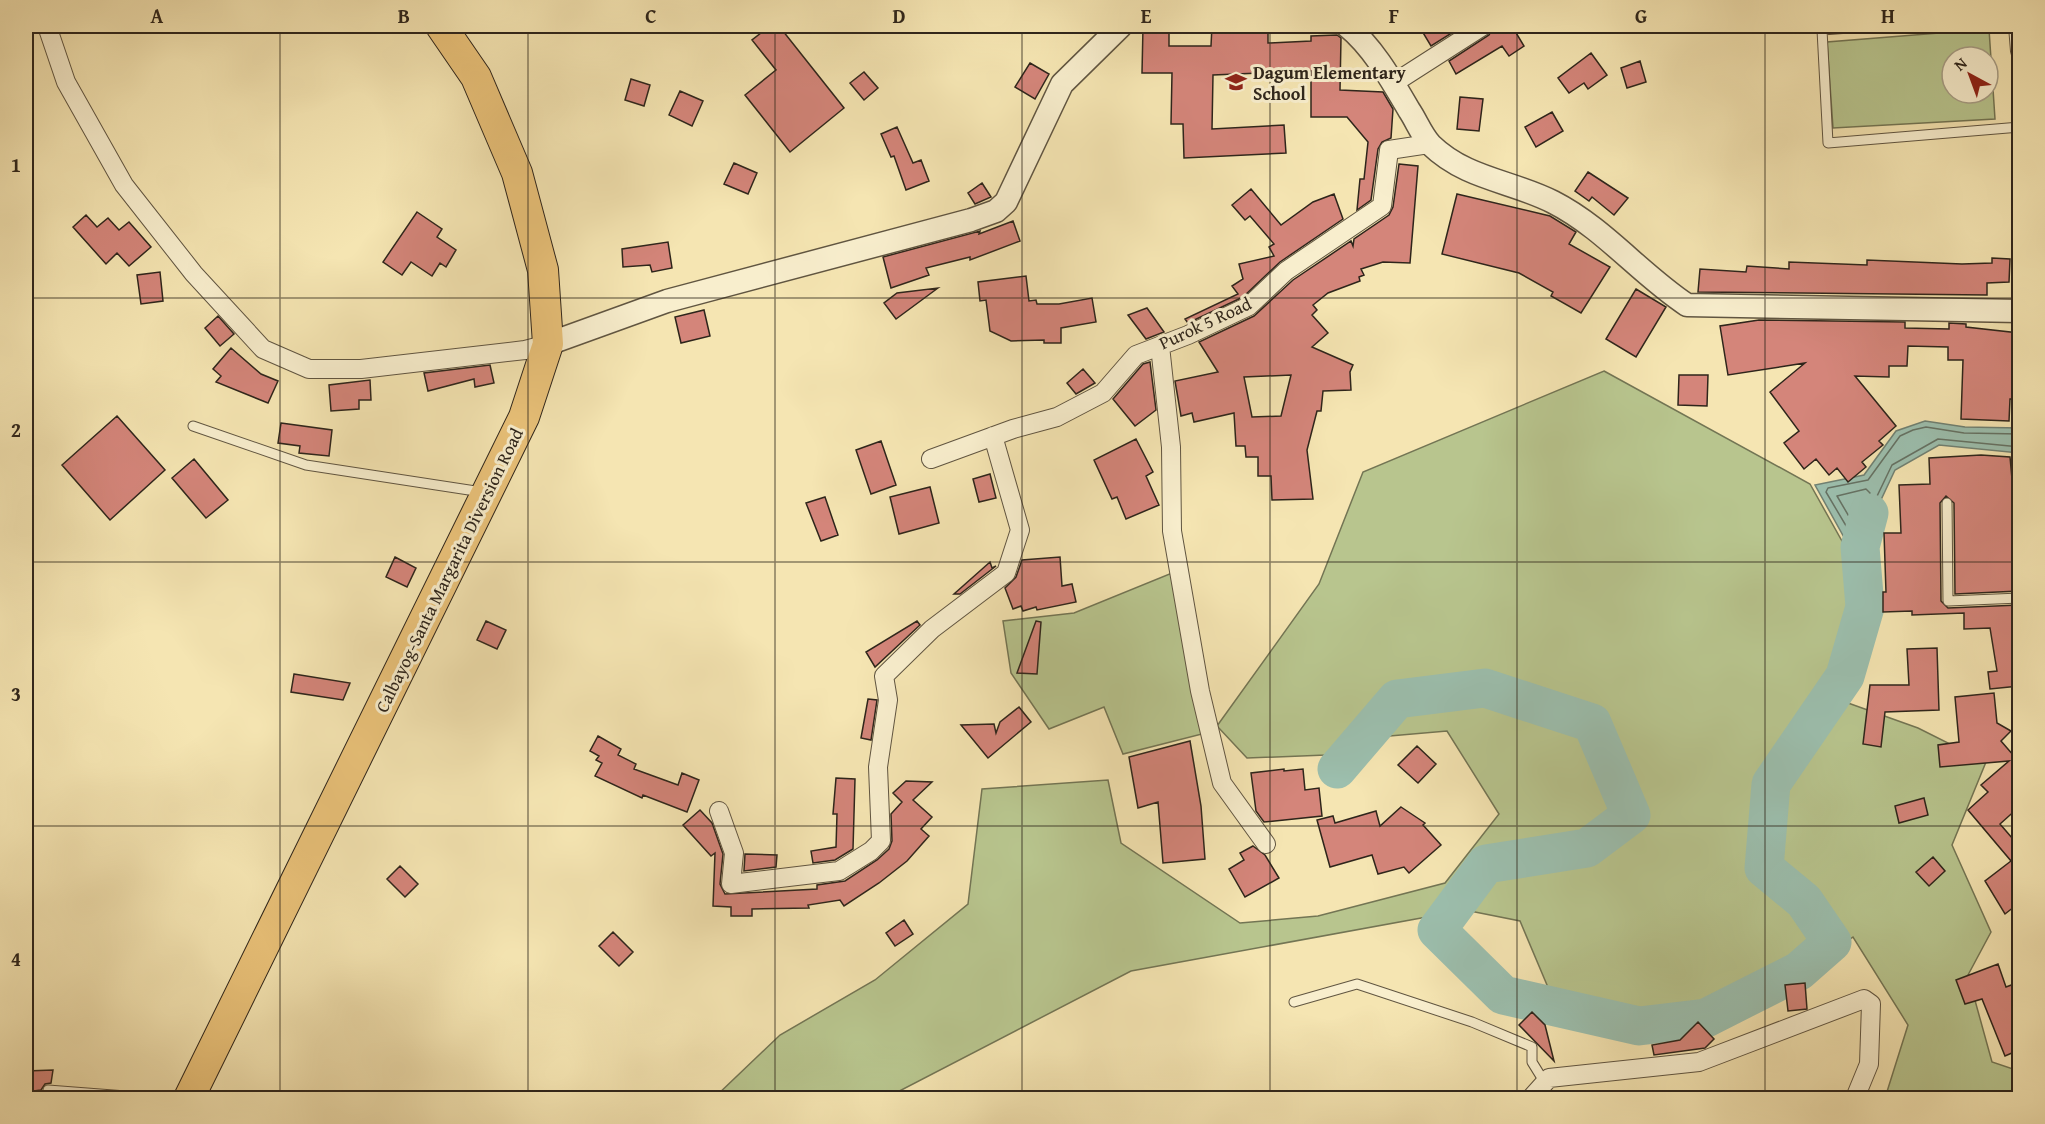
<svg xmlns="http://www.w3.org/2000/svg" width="2045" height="1124" font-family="'Gentium Book Plus',serif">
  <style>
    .green { fill: #b8c58e; stroke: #737554; stroke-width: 1.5; fill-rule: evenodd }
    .water { fill: #9cbfae; stroke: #708173; stroke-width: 1.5 }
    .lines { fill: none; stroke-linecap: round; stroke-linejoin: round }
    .shore { stroke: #657264; stroke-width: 1.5 }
    .river { stroke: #9cbfae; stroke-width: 39 }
    .building { fill: #d4857a; stroke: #2e251b; stroke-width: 1.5; fill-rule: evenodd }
    .service-casing { stroke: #605541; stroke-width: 11 }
    .minor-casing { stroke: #605541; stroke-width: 20 }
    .tertiary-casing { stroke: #605541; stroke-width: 25 }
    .trunk-casing { stroke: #2e251b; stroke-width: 32 }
    .service { stroke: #f8eecd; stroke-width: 9 }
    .minor { stroke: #f8eecd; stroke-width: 18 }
    .tertiary { stroke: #f8eecd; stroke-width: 22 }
    .trunk { stroke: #eac279; stroke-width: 30 }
    .grid { fill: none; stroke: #2e251b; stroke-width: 1.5; stroke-opacity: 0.55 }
    .labels { text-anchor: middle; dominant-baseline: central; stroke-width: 6; stroke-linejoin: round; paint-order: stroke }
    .poi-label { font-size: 18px; font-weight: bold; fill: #2e251b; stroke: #f8eecd; text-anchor: start }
    .street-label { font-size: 18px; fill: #2e251b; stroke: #f8eecd }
    .neatline { fill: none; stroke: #2e251b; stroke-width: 2 }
    .grid-label { font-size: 20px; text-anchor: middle; font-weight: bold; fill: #2e251b }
  </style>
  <rect width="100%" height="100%" fill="#f5e5b2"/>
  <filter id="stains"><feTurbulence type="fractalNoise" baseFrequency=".00333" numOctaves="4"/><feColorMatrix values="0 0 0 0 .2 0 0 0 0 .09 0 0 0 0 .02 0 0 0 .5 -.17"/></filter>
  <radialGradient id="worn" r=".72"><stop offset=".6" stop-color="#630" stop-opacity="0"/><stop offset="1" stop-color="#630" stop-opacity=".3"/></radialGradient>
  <path class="green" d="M1989 29 1995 119 1833 128 1827 42ZM1952 57H1988V93H1952Z
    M1604 371 1810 484 1861 575 1834 698 1918 728 1986 762 1952 845 1991 932 1968 975 1992 1062 2019 1071V1098H1885L1908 1025 1853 937 1745 1014 1645 1035 1558 1021 1547 985 1520 921 1465 910 1131 971 886 1098H714L780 1035 875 980 968 904 982 789 1108 780 1121 843 1240 923 1318 916 1445 883 1499 814 1447 731 1378 737 1326 755 1247 758 1217 726 1319 584 1363 472Z
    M1172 573 1202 734 1123 754 1104 707 1049 729 1011 673 1003 621 1074 613Z"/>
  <path class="water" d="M1925 421 1965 427 2019 428V453L1939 445 1895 470 1872 519 1861 568 1815 485 1864 475 1896 431Z"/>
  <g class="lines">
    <path class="shore" d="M2020 434 1964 433 1926 427 1913 430 1900 436 1868 480 1828 488 1826 492 1858 546 1867 517 1892 465 1938 439 2020 447
      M1866 489 1870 493 1857 524 1854 525 1837 496Z"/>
    <path class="river" d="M1337 769 1397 699 1485 688 1592 723 1631 815 1587 848 1486 864 1437 930 1503 995 1639 1026 1706 1018 1799 971 1832 942 1804 901 1764 868 1771 784 1845 676 1865 607 1860 547 1869 513"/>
  </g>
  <path class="building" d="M770 26H779L844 108 790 152 745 95 776 70 752 40Z
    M1212 26H1268V43L1311 41V36L1337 35 1341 38 1340 90 1383 92 1393 109 1391 138 1382 142 1378 149 1371 200 1357 210 1360 179H1364L1368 142 1347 117H1311V71L1213 75 1212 129 1284 125 1286 153 1184 158 1183 124H1171L1172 73H1142L1143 27H1169V46H1211Z
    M1431 26H1463L1431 46 1422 31Z
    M1494 26H1512L1524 46 1509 56 1502 46 1456 74 1449 61 1489 35Z
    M1591 53 1607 75 1588 89 1584 83 1569 93 1558 78Z
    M1640 61 1646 82 1627 88 1621 68Z
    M1030 63 1049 74 1035 99 1015 87Z
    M864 72 878 88 864 100 850 83Z
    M631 79 650 85 644 106 625 100Z
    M680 91 703 101 692 126 669 115Z
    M1460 97 1483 99 1479 131 1457 129Z
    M1552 112 1563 131 1536 147 1525 127Z
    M897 127 913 163 921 160 929 181 906 190 894 156 891 157 881 134Z
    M734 163 757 173 748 194 724 184Z
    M1399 164 1418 166 1410 263 1383 262 1361 269 1364 275 1359 277 1360 281 1328 293 1313 305 1317 310 1312 315 1328 333 1312 347 1353 365 1350 372 1351 390 1323 391 1321 411H1317L1307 450 1313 499 1272 500 1271 476H1258V457H1246L1245 446H1236L1234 413 1194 422 1192 413 1181 416 1175 381 1218 372 1199 342 1254 316 1293 280 1351 241 1353 246 1354 239 1389 215 1393 207ZM1291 375 1281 416 1252 417 1244 377Z
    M1588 172 1628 198 1614 215 1592 197 1589 201 1575 191Z
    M982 183 991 197 975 204 968 193Z
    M1251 189 1281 225 1313 202 1334 194 1343 219 1280 262 1243 297 1188 323 1185 319 1238 294 1232 286 1243 279 1239 264 1274 256 1269 247 1274 244 1250 216 1245 220 1232 205Z
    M1457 194 1550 216 1576 232 1569 244 1610 267 1581 313 1551 296 1553 292 1519 273 1442 254Z
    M417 212 442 229 437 237 456 250 446 267 440 263 432 276 411 262 402 275 383 262Z
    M86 215 97 227 108 218 119 230 129 222 151 247 129 266 117 253 106 264 73 227Z
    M1013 221 1020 241 970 260V257L926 268 929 275 891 288 883 257 980 231 979 234Z
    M668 242 672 268 652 272 650 265 623 267 622 249Z
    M1992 258 2010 259 2009 282 1987 283V295L1698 292 1700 269 1746 272 1747 266 1789 269V262L1867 265V260L1962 264 1992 263Z
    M160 272 163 301 141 304 137 275Z
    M1026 276 1029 301 1036 300 1037 304H1059L1092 298 1096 322 1061 328V343H1044V340L1011 341 990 331 986 300 980 301 978 282Z
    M938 288 896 319 884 303 897 293Z
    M1636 289 1666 307 1636 357 1606 339Z
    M1147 308 1164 332 1146 339 1128 315Z
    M704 310 710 336 681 343 675 317Z
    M218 316 234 334 220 346 205 328Z
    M1759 320 1905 322V328L1949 329V323L1966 324V327L2019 333V399H2010L2009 421 1961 419 1963 360H1948V347L1908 346 1907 366H1889V377L1855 376 1896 426 1879 441 1883 445 1862 462 1866 467 1848 482 1837 468 1829 475 1816 459 1804 469 1784 443 1799 431 1770 392 1805 363 1728 375 1720 326Z
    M231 348 261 374 278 381 268 403 216 382 221 376 213 369Z
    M1150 362 1156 410 1135 426 1113 399 1143 364Z
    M490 365 494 383 475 387 474 379 428 391 424 373Z
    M1083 369 1095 383 1076 394 1067 383Z
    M1679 375H1708L1707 406 1678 405Z
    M370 380 371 400H359V409L331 411 329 385Z
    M117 416 165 470 110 520 62 465Z
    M281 423 332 430 329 456 299 453 300 446 278 443Z
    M1136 439 1153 472 1146 476 1159 505 1126 519 1117 497 1112 499 1094 460Z
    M881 441 896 485 871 494 856 450Z
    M1981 455 2010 457 2014 501H2019V591L1955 594 1954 503 1946 496 1940 503 1941 601 1948 608 2019 605V686L1990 689 1988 672 1997 671 1990 628 1964 629V613L1912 615V611L1883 612V592H1886L1884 533H1901L1899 485 1930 484 1929 458Z
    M194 459 228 500 206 518 172 478Z
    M990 474 996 498 979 502 973 479Z
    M930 487 939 523 899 534 890 497Z
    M825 497 838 535 821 541 806 503Z
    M395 557 416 568 407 587 386 577Z
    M1060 557 1062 586 1072 584 1076 602 1037 610 1036 607 1023 611 1021 606 1013 609 1005 588 1016 577 1022 560Z
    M990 562 992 568 996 566 960 594H954Z
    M486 621 506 630 497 649 477 640Z
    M917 621 920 625 875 667 866 652Z
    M1036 621 1041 622 1037 674 1017 673Z
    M1937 648 1939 710 1885 712 1881 747 1863 744 1870 685H1909L1907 649Z
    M294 674 350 683 343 700 291 692Z
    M1994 693 1997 723 2011 731 2001 741 2014 756 2019 752V807L2000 824 2019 846V903L2005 914 1985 881 2011 861 1968 810 1988 792 1981 785 2009 761 1940 767 1938 745 1959 742 1955 697Z
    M868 699 877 700 871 740 861 738Z
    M1019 707 1031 722 988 758 961 725 994 724 996 733 1000 722Z
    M598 736 621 749 618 755 636 764 634 769 678 785 682 773 699 780 687 812 643 795 642 798 595 776 602 763 596 760 599 756 590 751Z
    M1190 741 1201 806 1205 859 1163 863 1158 802 1138 808 1129 757Z
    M1417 746 1436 764 1418 783 1398 765Z
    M1284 769V771L1303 769 1305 790 1319 788 1322 816 1264 822 1256 811 1251 773Z
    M836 778 855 779 853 849 835 860 813 863 811 851 836 847 837 814H833Z
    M906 781 932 782 913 800 932 817 921 829 929 836 907 861 879 883 844 906 840 900 808 905 809 908 752 909V916H731V907L713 906 715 853 711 856 683 825 700 810 712 823 723 854 720 884 725 894 817 889V885L845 881 877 860 889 849 892 841 891 814 902 802 893 793Z
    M1924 798 1928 815 1899 823 1895 806Z
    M1401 807 1425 823 1423 825 1441 845 1409 873 1404 867 1378 874 1372 855 1330 867 1317 820 1333 816 1335 823 1376 811 1380 826Z
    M1253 846 1265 855 1279 878 1245 897 1229 869 1244 860 1240 853Z
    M745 854 777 855 776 867 744 871Z
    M1933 857 1945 871 1929 886 1916 872Z
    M400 866 418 884 405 897 387 879Z
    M904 920 913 934 895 946 886 933Z
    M613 932 633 952 619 966 599 946Z
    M1998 964 2006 987 2014 984 2019 996V1050L2005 1056 1982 999 1965 1004 1956 980Z
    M1805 983 1807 1009 1788 1011 1785 985Z
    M1532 1012 1545 1025 1554 1061 1519 1025Z
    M1698 1022 1714 1039 1705 1048 1654 1055 1652 1045 1680 1040Z
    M53 1070 51 1083 45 1084 41 1090 26 1092V1071Z"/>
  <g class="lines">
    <defs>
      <path id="service" d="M1877 26 1822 30 1828 143 2020 127
        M193 426 306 465 482 492
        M1947 503 1948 601 2020 598
        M1294 1002 1357 984 1472 1022 1532 1047V1062L1545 1083
        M48 1090 152 1098"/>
      <path id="minor" d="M47 26 66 82 124 185 194 274 263 349 309 369H361L525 350 548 344
        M2018 26 2020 51
        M1394 83 1483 26
        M1160 346 1171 447 1172 531 1200 691 1222 783 1266 844
        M931 459 1013 429 1057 417 1103 393 1136 355 1188 335 1249 306 1286 271 1382 206 1389 150 1429 144
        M719 811 734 853 731 884 839 871 871 851 881 841 878 767 888 700 884 676 932 629 1006 573 1020 530 993 436
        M1531 1098 1549 1078 1699 1062 1864 999 1871 1004 1869 1064 1855 1098"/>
      <path id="tertiary" d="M1347 26C1373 47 1392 81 1409 110 1416 120 1422 136 1431 145 1466 179 1512 181 1553 202 1604 228 1640 274 1687 305L2020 311
        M548 344 667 301 971 220 996 211 1006 202 1062 84 1121 26"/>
      <path id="trunk" d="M189 1098 524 417 548 344 543 270 517 173 476 77 441 26"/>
    </defs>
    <use href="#service" class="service-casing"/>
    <use href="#minor" class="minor-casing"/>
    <use href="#tertiary" class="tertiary-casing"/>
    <use href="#trunk" class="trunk-casing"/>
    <use href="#service" class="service"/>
    <use href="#minor" class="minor"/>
    <use href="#tertiary" class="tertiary"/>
    <use href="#trunk" class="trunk"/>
  </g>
  <path class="grid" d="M280 26V1098M528 26V1098M775 26V1098M1022 26V1098M1270 26V1098M1517 26V1098M1765 26V1098M26 298H2020M26 562H2020M26 826H2020"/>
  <defs>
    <symbol id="school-bare" viewBox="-9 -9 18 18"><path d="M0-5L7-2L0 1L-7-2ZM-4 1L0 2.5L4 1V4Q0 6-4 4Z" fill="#8f2418" stroke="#f8eecd" stroke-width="2.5" paint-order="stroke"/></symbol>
  </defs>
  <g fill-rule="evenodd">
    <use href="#school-bare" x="1221" y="67" width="30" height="30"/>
  </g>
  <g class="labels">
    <g class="poi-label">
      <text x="1253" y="72">Dagum Elementary<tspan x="1253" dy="21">School</tspan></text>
    </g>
    <g class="street-label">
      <text transform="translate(1205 323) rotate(-25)">Purok 5 Road</text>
      <text transform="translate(449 570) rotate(-64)">Calbayog-Santa Margarita Diversion Road</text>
    </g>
  </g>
  <rect width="2045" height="1124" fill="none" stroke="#f5e5b2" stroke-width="66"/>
  <g transform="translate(1970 75) rotate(319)"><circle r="28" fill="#f8eecd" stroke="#a79e86" stroke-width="1.5"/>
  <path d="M0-4.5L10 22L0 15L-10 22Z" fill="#8f2418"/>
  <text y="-9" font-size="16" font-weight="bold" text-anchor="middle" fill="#2e251b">N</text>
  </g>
  <rect x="33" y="33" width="1979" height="1058" class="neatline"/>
  <g class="grid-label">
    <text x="157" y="23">A</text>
    <text x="404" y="23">B</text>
    <text x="651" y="23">C</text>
    <text x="899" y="23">D</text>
    <text x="1146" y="23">E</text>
    <text x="1394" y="23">F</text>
    <text x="1641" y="23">G</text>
    <text x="1888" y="23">H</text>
    <text x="16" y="172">1</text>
    <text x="16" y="437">2</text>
    <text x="16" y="701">3</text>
    <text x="16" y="966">4</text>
  </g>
  <rect width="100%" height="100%" filter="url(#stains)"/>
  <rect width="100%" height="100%" fill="url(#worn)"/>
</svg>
